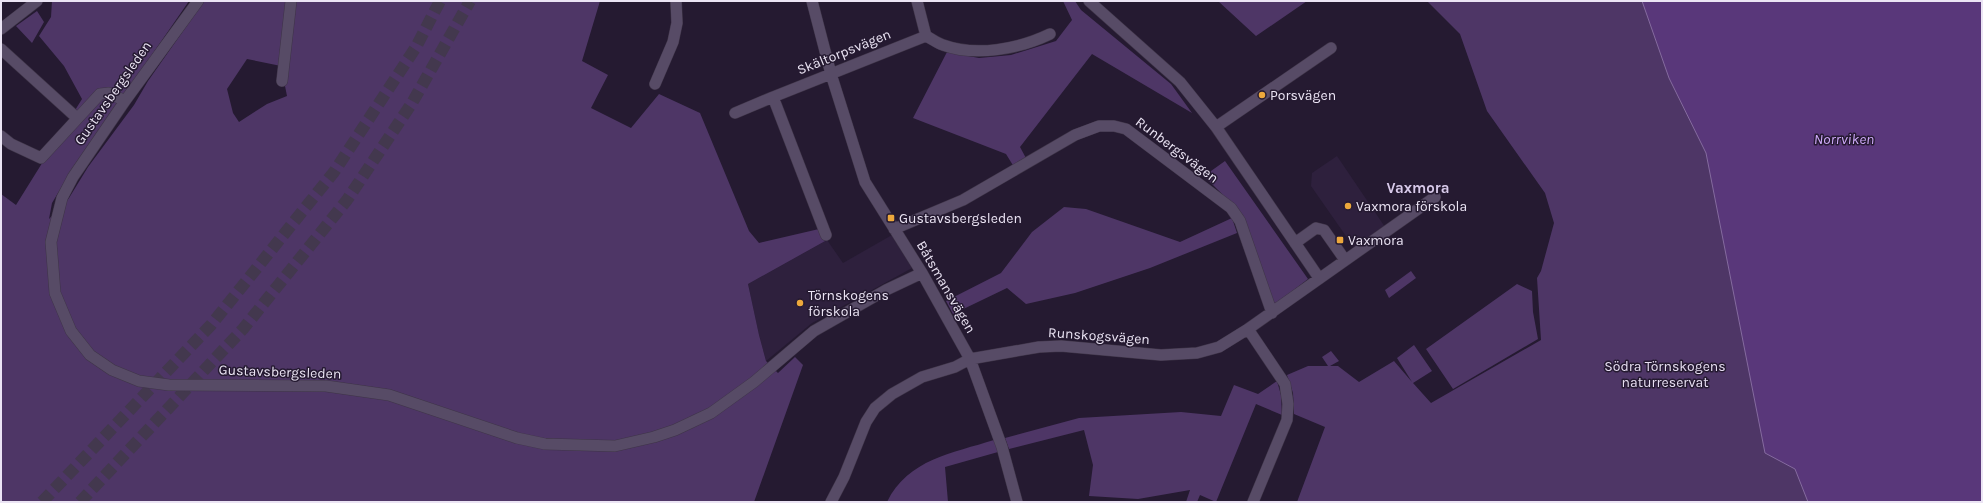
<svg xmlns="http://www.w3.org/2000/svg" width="1983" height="503" font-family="Karla,sans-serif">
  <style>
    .built { fill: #2e203d }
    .green { fill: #4e3666; fill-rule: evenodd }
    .water { fill: #59377a; stroke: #856b9f }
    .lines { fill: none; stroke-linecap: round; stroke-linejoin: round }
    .highway-tunnel { stroke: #43384e; stroke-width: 12; stroke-dasharray: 12 6; stroke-linecap: butt }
    .minor-casing { stroke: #3f3548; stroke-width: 12 }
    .minor { stroke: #574b66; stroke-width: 11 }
    .poi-dot { fill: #eda83c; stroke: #251a31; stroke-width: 1.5 }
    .labels { text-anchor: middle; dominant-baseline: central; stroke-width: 3; stroke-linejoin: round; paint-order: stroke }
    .street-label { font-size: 14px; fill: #ebe4f4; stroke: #251a31 }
    .poi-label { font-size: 14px; fill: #ebe4f4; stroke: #251a31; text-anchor: start }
    .park-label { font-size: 14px; fill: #e7def2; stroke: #251a31 }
    .water-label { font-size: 15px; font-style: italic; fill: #d0abfa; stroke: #251a31 }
    .neighbourhood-label { font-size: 15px; font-weight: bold; fill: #d8caea; stroke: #251a31 }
  </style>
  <rect width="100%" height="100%" fill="#251a31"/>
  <path class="built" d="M1337 156 1385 227 1355 249 1311 186 1312 173Z
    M892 235 912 268 812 323 766 361 759 335 748 284 827 240 843 263Z"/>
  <path class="green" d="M52 1H189L67 178 52 203 49 219 69 198 88 167 134 105 148 81 204 1H600L582 61 608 75 591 108 631 128 659 94 700 113 749 231 759 243 819 229 827 240 748 284 759 335 766 361 778 373 795 357 803 365 754 502H1V194L16 205 82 99 64 66 39 36 51 17ZM247 59 281 66 287 96 267 104 239 122 233 113 227 89Z
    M1063 1H1075L1081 10 1171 84 1192 113 1092 54 1020 147 1027 160 1014 167 1006 154 913 118 947 52 979 58 1011 55 1056 41 1072 20Z
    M1218 1H1307L1256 36Z
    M1427 1H1681L1836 502H1297L1325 427 1294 414 1293 393 1287 375 1308 366H1328L1322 357 1331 351 1339 361 1330 366H1338L1359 382 1394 361 1412 382 1397 358 1414 345 1432 371 1413 383 1431 403 1541 340 1537 278 1541 271 1554 223 1545 193 1487 111 1460 34Z
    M37 11 44 22 32 43 16 26Z
    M1225 161 1308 279 1272 307 1242 214 1204 176Z
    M1064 207 1086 209 1180 242 1232 218 1237 233 1150 268 1075 293 1026 304 1007 288 953 314 946 301 1001 273 1032 232Z
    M1411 271 1416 278 1389 298 1385 290Z
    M1517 284 1532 291 1533 312 1538 339 1453 389 1426 349Z
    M1277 381 1281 395 1282 415 1256 404 1216 502 1200 495 1197 502H1186L1190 490 1138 499 1089 496 1093 465 1084 430 1009 449 1005 438 1079 418 1181 412 1221 416 1234 385 1258 394Z
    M994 440 998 452 945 467 948 502H887C908 459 953 453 994 440Z"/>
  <path class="water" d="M1642 1H1982V502H1808L1795 469 1765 453 1706 153 1669 78Z"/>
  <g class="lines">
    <path class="highway-tunnel" d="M42 502 211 325 334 172 416 47 440 1
      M80 502 243 329 347 200 412 103 470 1"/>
    <defs>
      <path id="minor" d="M198 1 125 101 73 177 62 198 51 242 55 293 71 331 90 355 112 370 139 381 169 385 326 386 389 395 517 438 545 444 615 446 654 437 675 430 711 413 754 382 814 331 886 290 922 273
        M812 1 831 74 865 182 922 273 970 359 1002 447 1017 502
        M917 1 926 36C932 39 937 43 943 45 976 57 1019 49 1050 34
        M1089 1 1180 82 1216 127 1319 278
        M1 29 37 1
        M1 49 77 118
        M282 81 291 1
        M655 84 673 42 677 23 676 1
        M735 113 773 97
        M1216 127 1331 48
        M1 136 11 144 41 158 100 94 109 93 125 101
        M894 229 963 200 1075 135 1099 126H1114L1126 129 1231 208 1240 221 1272 313
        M826 235 773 97 926 36
        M1295 243 1316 228 1324 230 1345 260
        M1248 329 1285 384 1288 404 1287 420 1253 502
        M831 502 844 477 866 422 875 408 892 394 922 377 955 367 970 359 1039 347 1061 346 1161 355 1197 353 1219 347 1248 329 1435 197"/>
    </defs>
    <use href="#minor" class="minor-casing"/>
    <use href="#minor" class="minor"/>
  </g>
  <g class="poi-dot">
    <circle cx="1262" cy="95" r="4"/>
    <circle cx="1348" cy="206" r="4"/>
    <rect x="887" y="214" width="8" height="8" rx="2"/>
    <rect x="1336" y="236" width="8" height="8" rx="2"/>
    <circle cx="800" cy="303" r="4"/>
  </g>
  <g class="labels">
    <g class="street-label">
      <text transform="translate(844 52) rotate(-22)">Skältorpsvägen</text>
      <text transform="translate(113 93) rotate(-55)">Gustavsbergsleden</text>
      <text transform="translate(1177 150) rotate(37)">Runbergsvägen</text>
      <text transform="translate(946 287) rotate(60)">Båtsmansvägen</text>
      <text transform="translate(1099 336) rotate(4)">Runskogsvägen</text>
      <text transform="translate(280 372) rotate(2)">Gustavsbergsleden</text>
    </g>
    <g class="poi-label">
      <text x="1270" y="95">Porsvägen</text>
      <text x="1356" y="206">Vaxmora förskola</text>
      <text x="899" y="218">Gustavsbergsleden</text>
      <text x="1348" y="240">Vaxmora</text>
      <text x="808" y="295">Törnskogens<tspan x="808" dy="16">förskola</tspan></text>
    </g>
    <g class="park-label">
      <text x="1665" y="366">Södra Törnskogens<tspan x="1665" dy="16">naturreservat</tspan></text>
    </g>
    <g class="water-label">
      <text x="1844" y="139">Norrviken</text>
    </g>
    <g class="neighbourhood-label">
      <text x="1418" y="188">Vaxmora</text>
    </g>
  </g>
  <rect width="1983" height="503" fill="none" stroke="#ebe4f4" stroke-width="4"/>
</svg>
